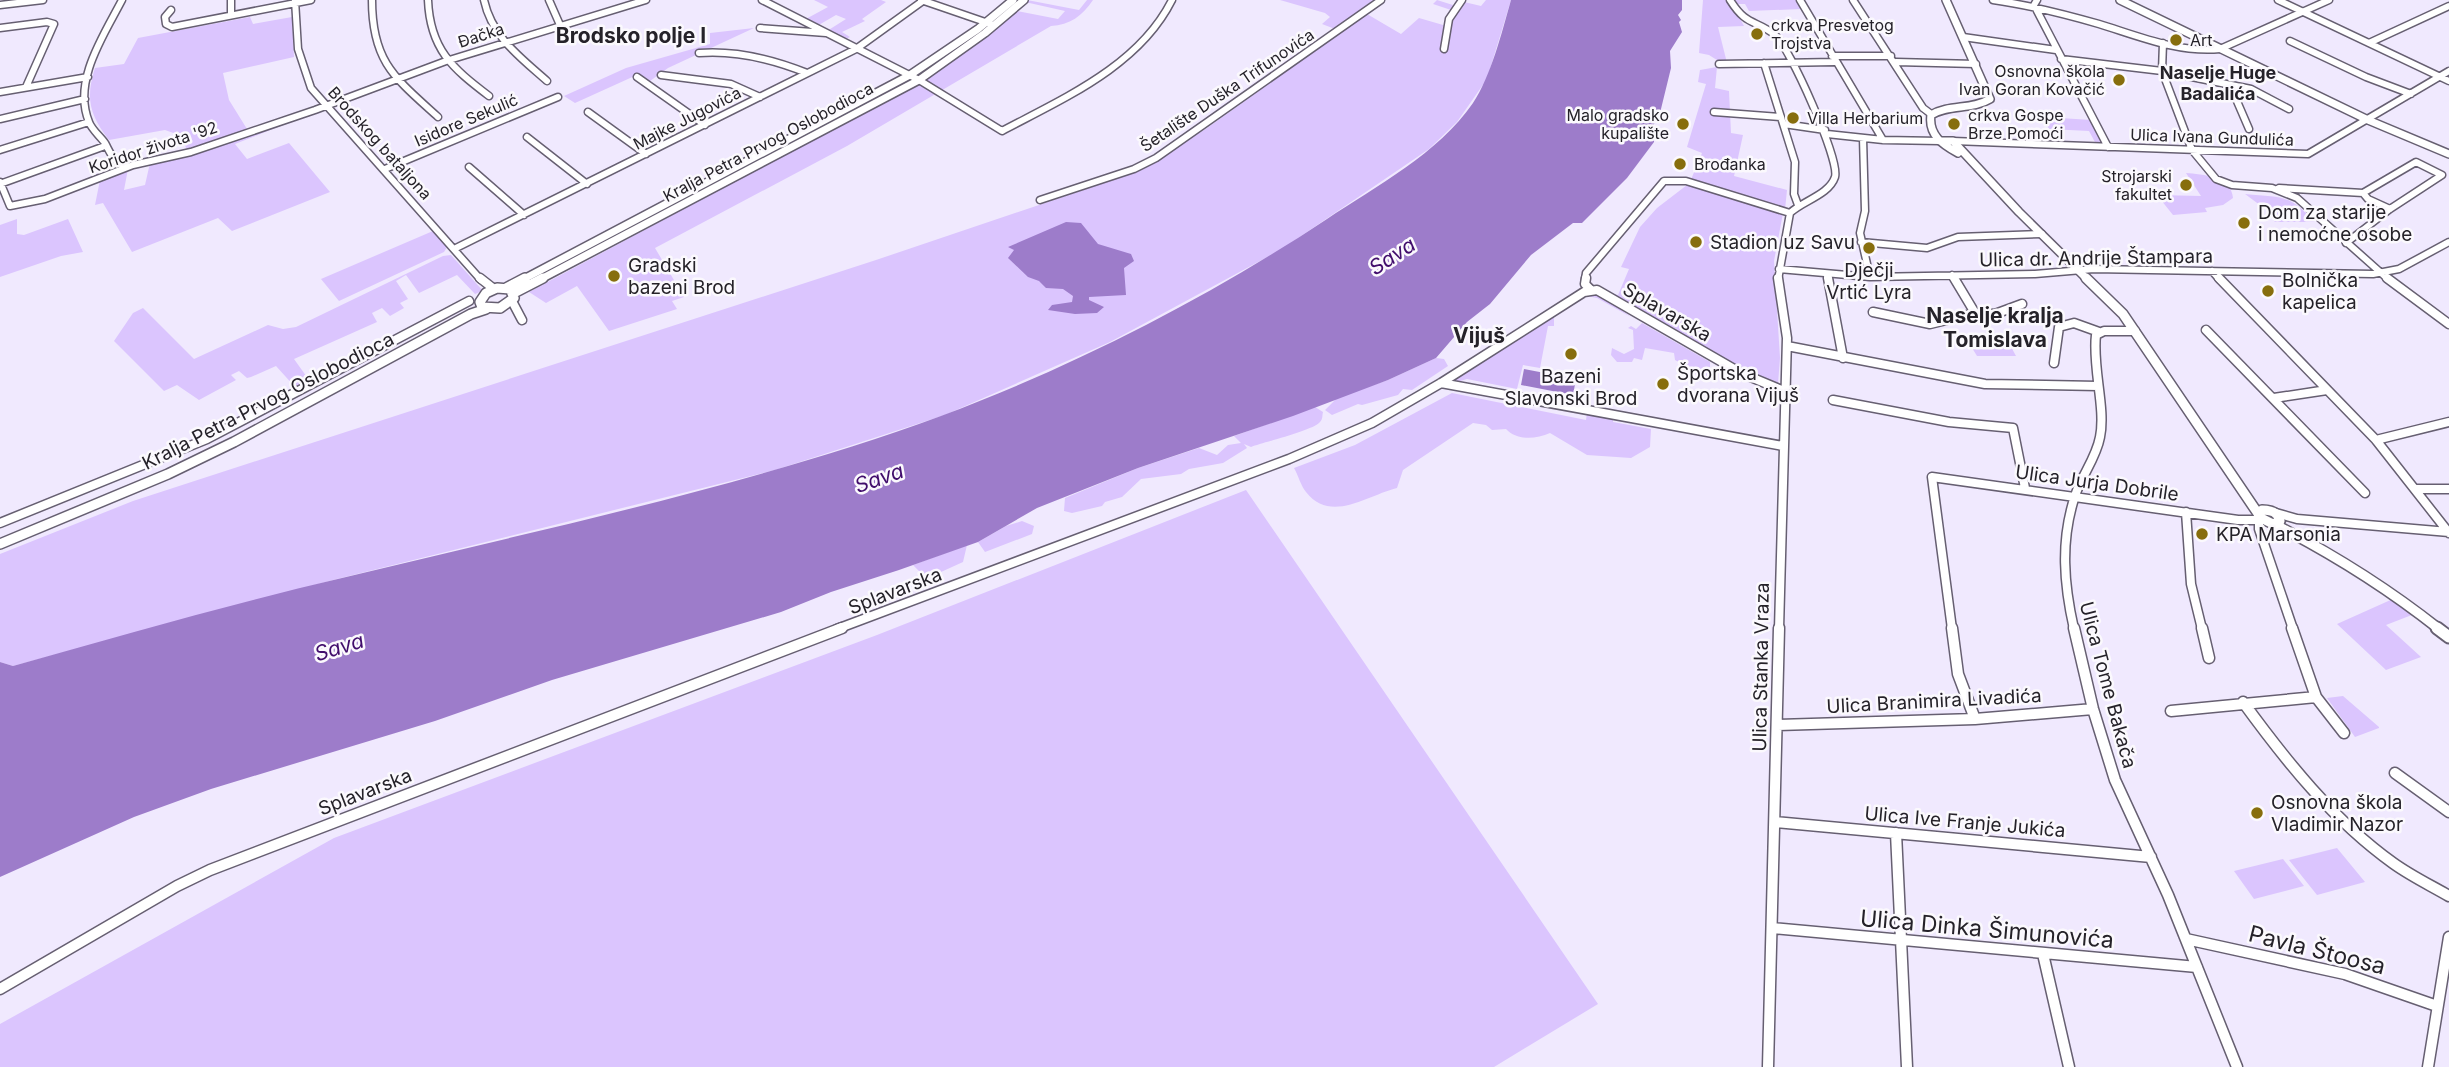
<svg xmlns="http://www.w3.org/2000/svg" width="2449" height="1067" font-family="Inter,sans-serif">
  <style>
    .green { fill: #dbc5fe }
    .water { fill: #9d7cca }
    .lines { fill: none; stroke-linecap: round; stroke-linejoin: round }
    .minor-far2-casing { stroke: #665f71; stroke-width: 9 }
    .minor-far1-casing { stroke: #665f71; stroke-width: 11 }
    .minor-casing { stroke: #665f71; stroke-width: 13 }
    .major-far2-casing { stroke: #665f71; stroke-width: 10 }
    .major-far1-casing { stroke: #665f71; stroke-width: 12 }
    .major-casing { stroke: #665f71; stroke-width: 15 }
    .minor-far2 { stroke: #fff; stroke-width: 6 }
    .minor-far1 { stroke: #fff; stroke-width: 8 }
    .minor { stroke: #fff; stroke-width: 10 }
    .major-far2 { stroke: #fff; stroke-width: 7 }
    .major-far1 { stroke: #fff; stroke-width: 9 }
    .major { stroke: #fff; stroke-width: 11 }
    .poi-dot { fill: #876e0d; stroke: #fbf9fd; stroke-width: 2.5 }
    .labels { text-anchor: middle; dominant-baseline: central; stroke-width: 5; stroke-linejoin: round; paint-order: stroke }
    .far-poi-label { font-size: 16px; fill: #252229; stroke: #fbf9fd; text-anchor: start }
    .far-street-label { font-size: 16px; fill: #252229; stroke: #fbf9fd }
    .far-neighbourhood-label { font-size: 18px; font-weight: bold; fill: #252229; stroke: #fbf9fd }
    .poi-label { font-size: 19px; fill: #252229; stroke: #fbf9fd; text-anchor: start }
    .street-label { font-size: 19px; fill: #252229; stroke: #fbf9fd }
    .far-district-label { font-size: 21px; font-weight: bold; fill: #252229; stroke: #fbf9fd }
    .water-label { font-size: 21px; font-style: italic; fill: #410d6c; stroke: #fbf9fd }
    .neighbourhood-label { font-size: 21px; font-weight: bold; fill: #252229; stroke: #fbf9fd }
    .near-street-label { font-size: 23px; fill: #252229; stroke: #fbf9fd }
  </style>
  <rect width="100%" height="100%" fill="#f0e9fe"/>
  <path class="green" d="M814 0H881L886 2 862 19 865 21 842 32 850 37 844 40 827 31 846 19 836 15 817 26 804 20 828 7Z
    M1027 0 1079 10 1087 0H1093C1082 16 1070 25 1051 26L847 146 655 248 684 297 672 301 677 309 609 331 577 286 546 303 529 292 879 104 1017 11 1058 19 1065 11 1025 2Z
    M1280 0H1376L1335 29 1322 24 1330 17 1325 13Z
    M1437 0 1456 6 1460 1 1481 6 1486 0H1511L1487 79 1457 122 1429 149 1282 249 1110 342 945 415 775 470 337 579 13 666 0 662V554L133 501 876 260 1137 172 1207 128 1367 14 1401 34 1419 18 1450 27 1454 11 1433 4Z
    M1703 0H1730L1744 26 1718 27 1728 67 1709 55 1699 53Z
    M1735 0H1796L1801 9 1749 11 1745 4H1737Z
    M250 17 253 24 292 17 294 57 223 73 229 100 247 129 188 151 179 135 165 130 109 140C90 115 85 99 95 68L124 64 138 38Z
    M754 28 668 68 650 81 639 74 575 103 564 96 626 68 710 44V33Z
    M1717 67 1715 88 1729 91 1731 133 1743 135 1734 176 1787 190 1785 210 1690 182 1702 153 1687 147 1706 84 1698 82 1700 70Z
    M2043 117 2092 120 2105 145 2096 144 2089 131 2049 129Z
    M280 122 283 125 235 144 247 159 289 143 330 192 232 231 218 218 132 252 103 203 95 205 100 180 128 169 124 190 145 185 150 163Z
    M2186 173C2202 174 2232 177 2233 198L2223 205 2205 208 2207 212 2173 215 2157 195 2201 196Z
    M1687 185 1783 213 1774 261 1780 358 1778 384 1774 385 1696 344 1609 293 1618 295 1629 269 1621 267 1640 227 1657 208Z
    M2245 194C2282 198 2288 193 2315 222H2275L2272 218 2276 217Z
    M17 219V234L24 235 68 219 83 252 61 256 0 277V225Z
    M433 231 447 247 444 252 339 301 321 279Z
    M451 255 483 291 475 294 457 275 419 293 406 275 396 281 408 299 400 303 404 308 390 316 382 308 372 313 377 322 294 359 309 380 295 387 276 366 251 377 247 378 239 371 231 375 236 380 199 400 177 385 164 391 114 341 133 313 143 308 194 359 268 325 283 329 296 327 443 256Z
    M1598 294 1631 317 1597 298 1587 296 1554 316V326H1548L1540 368 1523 365 1517 389 1467 379 1457 382 1455 378 1581 297Z
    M1642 323 1710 362V380L1692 373 1691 369 1675 360 1674 353 1645 348 1642 360 1634 358 1632 362H1617L1611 355 1612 348 1624 354 1634 349 1633 330 1628 328 1631 326 1636 329Z
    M1969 343H2009L2016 356H1977Z
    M1436 358 1444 359 1448 366 1412 390 1403 389 1398 395 1362 405 1358 404 1332 415 1325 410 1338 397 1388 380Z
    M1452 393 1586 420 1587 413 1613 418V422L1651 429 1650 447 1631 458 1587 455 1550 433C1536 439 1517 441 1506 429L1492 430 1486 425 1473 423 1403 470 1397 488C1368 495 1331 524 1306 492 1301 486 1298 475 1294 468L1355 445Z
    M1315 407 1323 412C1322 416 1323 419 1320 422 1312 431 1264 442 1251 447L1244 444 1247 448 1223 463 1189 469 1181 474 1141 479 1122 497 1105 502 1102 506 1072 513 1064 511 1065 498 1138 468 1199 448 1217 455 1228 445 1241 443 1234 436Z
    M1246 490 1598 1004 1494 1067H0V1024L334 838 877 635Z
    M1022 521 1034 526 1032 534 985 552 978 542 1006 526Z
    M967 545 963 562 941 572 923 575 913 565Z
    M2395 598 2417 613 2386 625 2421 657 2386 670 2337 624Z
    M2343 696 2379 727V728L2355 737 2327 698Z
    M2337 848 2365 882 2317 895 2289 860Z
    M2283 859 2304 886 2254 899 2234 871Z"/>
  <path class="water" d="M1511 0H1682V10L1678 15 1681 20 1679 22 1682 32 1670 51 1671 68 1660 113 1654 124V142L1627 178 1582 223H1573L1531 255 1490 304 1467 322 1436 358 1388 380 1293 416 1138 468 1037 508 978 542 899 570 831 592 781 612 552 680 435 721 211 789 134 817 0 877V662L13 666C122 635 231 604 342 578 542 529 747 487 941 416 1075 366 1208 298 1327 219 1376 186 1438 154 1473 103 1491 76 1502 32 1511 0Z
    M1066 222 1081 223 1098 244 1131 254 1134 261 1124 268 1126 295 1089 297V300L1104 307 1097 313 1075 314 1048 310 1052 305 1072 302 1073 296 1063 289 1046 288 1039 281 1028 277 1008 258 1014 250 1008 247Z
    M1524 369 1576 379 1573 395 1521 385Z"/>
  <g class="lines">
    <defs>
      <path id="minor-far2" d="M122 0C104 35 72 81 89 122 92 130 100 136 105 143 111 154 113 162 126 166
        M231 0V15
        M295 0 298 49 311 88 481 280
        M372 0C372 62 395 78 438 117
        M428 0C430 49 452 68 489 96
        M484 0C492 37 520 57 547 81
        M549 0 560 25
        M762 0 919 80 1002 131C1064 98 1139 66 1172 0
        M921 0 991 24
        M1730 0C1747 27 1755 19 1775 35 1789 46 1840 160 1835 177 1829 195 1802 201 1790 213L1778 280
        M1800 0 1883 140
        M1853 0 1923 108 1931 114
        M1993 0C2029 5 2064 14 2099 24 2138 36 2178 53 2220 49L2329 0
        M2037 0 2034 5 2108 147
        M2278 0 2449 81
        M0 5 43 0
        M171 10 165 17 166 24 172 27 311 0
        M0 28 47 22 54 24 26 87
        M760 28 826 33
        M1963 37 2056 50
        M2290 41 2366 77 2411 94
        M2163 43 2162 71 2192 150 2216 179 2232 185 2272 188 2297 198 2389 280
        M2369 43 2449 6
        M1444 49 1449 19 1462 0
        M699 53C737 50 772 59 807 73
        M1832 56H1891
        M2061 59 2162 71 2251 89 2289 109
        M1896 62 1976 64
        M1764 63 1795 162 1794 194 1798 205
        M1719 64 1835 62
        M661 75 731 84 760 97
        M637 77 705 125
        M2230 85 2249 129
        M0 92 88 77
        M588 112 646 154
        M1714 112 1781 117
        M0 119 85 99
        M1784 124 1825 130
        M1827 134 1883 140 1940 141
        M527 137 587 184
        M1863 138 1865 211 1860 233 1870 277
        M1953 141 2308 154 2449 71
        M0 150 89 122
        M469 167 524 215
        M385 169 558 97
        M0 182 10 206 45 199 133 165 191 152 315 110 446 61 646 0
        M0 184 105 146
        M2279 188 2363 193 2416 162 2442 175 2390 209 2346 243
        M2363 193 2368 199 2390 209
        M1040 200 1134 169 1156 158 1381 0
        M1861 242 1927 248 1958 237 2042 234
        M456 248 856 49 924 0
        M1779 269 1870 277 2035 274 2094 269 2373 274 2399 269 2449 242
        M2212 271 2220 280
        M1827 274 1828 280
        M1952 275 1955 280
        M1585 280 1586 273 1664 181H1686L1790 213"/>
      <path id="minor-far1" d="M480 278 494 289
        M1586 278 1585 284 1591 290
        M1778 278 1787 338 1779 629
        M1828 278 1843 358
        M1954 278 1975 313 1995 314 2022 304
        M2219 278 2376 440 2449 533
        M2387 278 2449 324
        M512 301 522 320
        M1873 312 1930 324 1975 313
        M2206 330 2365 493
        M1787 346 1985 384 2098 386
        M2054 363 2059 327 2074 323 2099 332
        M1441 383 1783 446
        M2274 398 2327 390
        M1833 400 1949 422 2013 428 2025 488
        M2376 440 2449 422
        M2416 489H2449
        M2186 512 2191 584 2202 629
        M2276 513 2297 519 2449 532
        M2259 516V529L2293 629
        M0 523 207 439 469 301
        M837 629 1289 459 1372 423 1441 383 1584 292 1597 290 1741 373 1784 391
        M1952 629 1932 477 2238 520H2258
        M2074 629C2064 585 2060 541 2075 496 2081 476 2096 459 2100 437 2106 408 2092 367 2096 335L2104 331H2135"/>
      <path id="minor" d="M1952 628 1958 674 1975 719
        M2074 628 2093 709 2115 780 2168 895 2237 1067
        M2202 628 2209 658
        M2316 697 2344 733
        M2243 702C2286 761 2333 820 2393 863 2411 876 2430 885 2449 896
        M2171 711 2316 697 2292 628
        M1777 725 1975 719 2093 709
        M2395 773 2449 812
        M1776 822 2151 857
        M1896 833 1907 1067
        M1772 928 2197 967
        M2186 939 2345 974 2437 1006
        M2043 954 2069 1067
        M0 989 177 886 210 870 842 628
        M1768 1067 1779 628
        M2428 1067 2449 937"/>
      <path id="major-far2" d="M2120 0 2368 120 2449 154
        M1931 115C1949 104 1972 110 1990 99L1946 0
        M1931 115C1928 135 1943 145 1958 153
        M1940 141H1953L2019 212 2088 280
        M522 280 910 75 978 29 1013 0
        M539 280 919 80 985 33 1024 0"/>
      <path id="major-far1" d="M2086 278 2123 314 2261 518 2273 524 2280 521C2278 512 2271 510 2262 510L2259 513
        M497 288 510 289 514 298 500 308 482 307 480 302 486 293Z
        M506 288 525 278
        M514 293 543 278
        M2274 524C2333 554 2387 588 2439 629
        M0 544 168 474 234 442 471 314 486 309"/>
      <path id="major" d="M2437 628 2449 637"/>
    </defs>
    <use href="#minor-far2" class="minor-far2-casing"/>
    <use href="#minor-far1" class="minor-far1-casing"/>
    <use href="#minor" class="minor-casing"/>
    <use href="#major-far2" class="major-far2-casing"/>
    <use href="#major-far1" class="major-far1-casing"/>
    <use href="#major" class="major-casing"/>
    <use href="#minor-far2" class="minor-far2"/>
    <use href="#minor-far1" class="minor-far1"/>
    <use href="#minor" class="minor"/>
    <use href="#major-far2" class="major-far2"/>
    <use href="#major-far1" class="major-far1"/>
    <use href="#major" class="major"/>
  </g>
  <g class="poi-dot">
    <circle cx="1757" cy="34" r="7"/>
    <circle cx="2176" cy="40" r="7"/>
    <circle cx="2119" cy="80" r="7"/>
    <circle cx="1793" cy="118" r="7"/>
    <circle cx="1683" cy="124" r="7"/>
    <circle cx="1954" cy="124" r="7"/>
    <circle cx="1680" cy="164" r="7"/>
    <circle cx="2186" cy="185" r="7"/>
    <circle cx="2244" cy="223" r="7"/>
    <circle cx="1696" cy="242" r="7"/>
    <circle cx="1869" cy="248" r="7"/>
    <circle cx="614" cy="276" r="7"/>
    <circle cx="2268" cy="291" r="7"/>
    <circle cx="1571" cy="354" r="7"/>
    <circle cx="1663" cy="384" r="7"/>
    <circle cx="2202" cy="534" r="7"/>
    <circle cx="2257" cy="813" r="7"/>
  </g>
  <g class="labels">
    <g class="far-poi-label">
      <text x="1771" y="25">crkva Presvetog<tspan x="1771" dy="18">Trojstva</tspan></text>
      <text x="2190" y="40">Art</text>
      <text x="2105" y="71" text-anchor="end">Osnovna škola<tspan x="2105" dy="18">Ivan Goran Kovačić</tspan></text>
      <text x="1669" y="115" text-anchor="end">Malo gradsko<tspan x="1669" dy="18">kupalište</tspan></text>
      <text x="1968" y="115">crkva Gospe<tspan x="1968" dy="18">Brze Pomoći</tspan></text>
      <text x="1807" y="118">Villa Herbarium</text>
      <text x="1694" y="164">Brođanka</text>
      <text x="2172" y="176" text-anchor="end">Strojarski<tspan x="2172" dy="18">fakultet</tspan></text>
    </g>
    <g class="far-street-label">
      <text transform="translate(481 35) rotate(-18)">Đačka</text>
      <text transform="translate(1227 90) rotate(-34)">Šetalište Duška Trifunovića</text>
      <text transform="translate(687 118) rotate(-27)">Majke Jugovića</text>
      <text transform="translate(466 120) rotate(-23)">Isidore Sekulić</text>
      <text transform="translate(2212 137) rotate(2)">Ulica Ivana Gundulića</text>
      <text transform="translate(768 142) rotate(-28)">Kralja Petra Prvog Oslobodioca</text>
      <text transform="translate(380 143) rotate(48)">Brodskog bataljona</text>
      <text transform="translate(153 147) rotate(-18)">Koridor života '92</text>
    </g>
    <g class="far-neighbourhood-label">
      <text x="2218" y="72">Naselje Huge<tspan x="2218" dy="21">Badalića</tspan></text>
    </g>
    <g class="poi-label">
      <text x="2258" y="212">Dom za starije<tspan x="2258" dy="22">i nemoćne osobe</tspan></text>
      <text x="1710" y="242">Stadion uz Savu</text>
      <text x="628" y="265">Gradski<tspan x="628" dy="22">bazeni Brod</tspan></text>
      <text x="1869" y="270" text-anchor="middle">Dječji<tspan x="1869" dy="22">Vrtić Lyra</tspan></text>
      <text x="2282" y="280">Bolnička<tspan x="2282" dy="22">kapelica</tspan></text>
      <text x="1677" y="373">Športska<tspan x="1677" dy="22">dvorana Vijuš</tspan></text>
      <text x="1571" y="376" text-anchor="middle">Bazeni<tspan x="1571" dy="22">Slavonski Brod</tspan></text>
      <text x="2216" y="534">KPA Marsonia</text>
      <text x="2271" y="802">Osnovna škola<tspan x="2271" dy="22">Vladimir Nazor</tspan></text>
    </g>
    <g class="street-label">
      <text transform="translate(2096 258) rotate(-1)">Ulica dr. Andrije Štampara</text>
      <text transform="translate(1667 312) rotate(30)">Splavarska</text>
      <text transform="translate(268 401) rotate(-27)">Kralja Petra Prvog Oslobodioca</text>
      <text transform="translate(2097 483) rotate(8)">Ulica Jurja Dobrile</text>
      <text transform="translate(895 591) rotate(-21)">Splavarska</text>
      <text transform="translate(1761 667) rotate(-89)">Ulica Stanka Vraza</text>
      <text transform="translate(2108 685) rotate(75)">Ulica Tome Bakača</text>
      <text transform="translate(1934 701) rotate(-3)">Ulica Branimira Livadića</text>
      <text transform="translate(365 792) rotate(-21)">Splavarska</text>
      <text transform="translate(1965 822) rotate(5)">Ulica Ive Franje Jukića</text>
    </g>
    <g class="far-district-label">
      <text x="631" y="35">Brodsko polje I</text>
    </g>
    <g class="water-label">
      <text transform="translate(1392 256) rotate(-33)">Sava</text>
      <text transform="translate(879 478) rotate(-19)">Sava</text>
      <text transform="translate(339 647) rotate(-17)">Sava</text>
    </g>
    <g class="neighbourhood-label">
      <text x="1995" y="315">Naselje kralja<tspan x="1995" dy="24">Tomislava</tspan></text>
      <text x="1479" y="335">Vijuš</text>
    </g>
    <g class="near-street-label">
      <text transform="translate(1987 929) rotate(5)">Ulica Dinka Šimunovića</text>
      <text transform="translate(2317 950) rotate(14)">Pavla Štoosa</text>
    </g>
  </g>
</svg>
